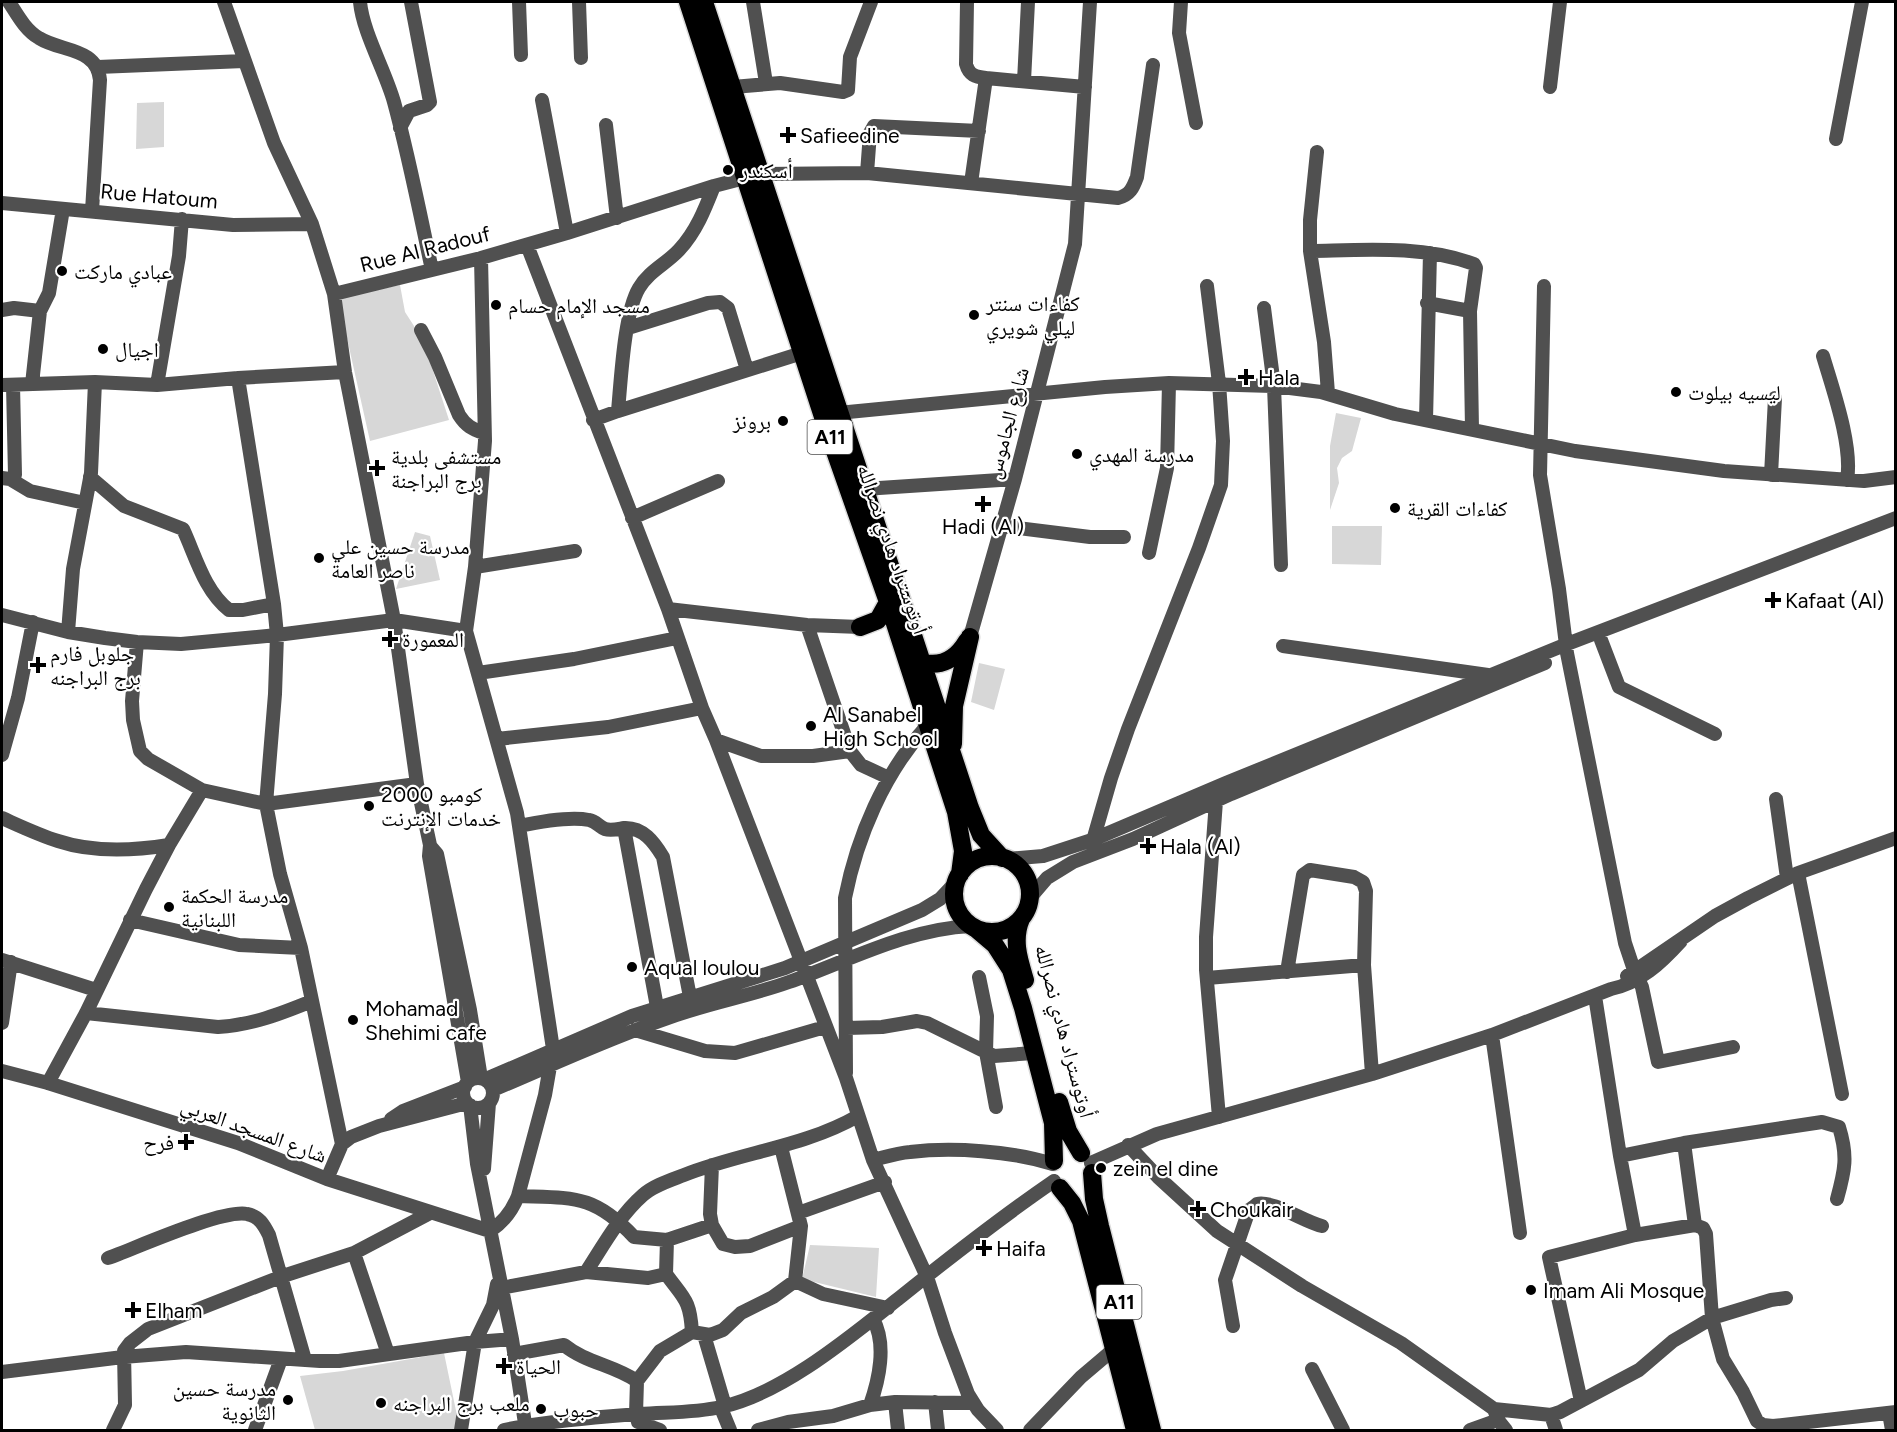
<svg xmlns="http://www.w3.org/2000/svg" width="1897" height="1432" font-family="Figtree,'Noto Naskh Arabic',sans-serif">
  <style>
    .green { fill: #d7d7d7 }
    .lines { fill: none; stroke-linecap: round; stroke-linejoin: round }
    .highway-casing { stroke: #dbdbdb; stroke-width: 21 }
    .minor { stroke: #505050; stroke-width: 14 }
    .highway { stroke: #000; stroke-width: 18 }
    .poi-dot { fill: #000; stroke: #fff; stroke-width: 2 }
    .labels { text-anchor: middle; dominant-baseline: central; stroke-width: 4.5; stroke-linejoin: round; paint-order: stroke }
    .shield { fill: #fff; stroke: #4c4c4c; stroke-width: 1.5 }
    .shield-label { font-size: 20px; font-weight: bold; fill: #000 }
    .poi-label { font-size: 21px; fill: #000; stroke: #fff; text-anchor: start }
    .street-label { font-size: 21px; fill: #000; stroke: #fff }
  </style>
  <rect width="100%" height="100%" fill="#fff"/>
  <path class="green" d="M164 102V147L136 149 137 103Z
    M400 285 405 312 423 340 449 420 370 441 338 298Z
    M1336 413 1361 418 1352 451 1342 458 1337 468 1339 483 1330 510V446Z
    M1332 526H1382L1381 565 1332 564Z
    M415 532 430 536 440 580 396 589Z
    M979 663 1005 669 994 710 971 702Z
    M810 1245 879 1248 876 1297 802 1279Z
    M444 1353 460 1430H315L300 1376 343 1371Z"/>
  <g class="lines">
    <defs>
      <path id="highway" d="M688 2 824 420 888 602 956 812 963 851 960 874
        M704 2 970 808 981 835 1002 858
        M860 627 878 620 888 602
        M921 662C941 668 957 658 967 641
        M953 744 954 706 970 637
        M954 894a38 38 0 1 1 76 0a38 38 0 1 1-76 0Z
        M1021 919C1012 940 1019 960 1025 980
        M975 928 995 945 1011 970 1023 1008 1053 1123 1054 1161
        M1059 1102 1068 1131 1081 1153
        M1092 1173 1094 1199 1100 1226 1152 1430
        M1060 1188 1072 1203 1081 1221 1135 1430"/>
    </defs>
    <use href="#highway" class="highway-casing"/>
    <path class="minor" d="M9 2C17 14 25 30 39 38 61 52 97 47 100 80L92 211
      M224 2 274 143 312 224 334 294 345 372 394 620 417 784 430 845 429 856 468 1082
      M360 2C363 33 385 70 394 102 409 157 420 214 432 270
      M519 2 521 55
      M579 2 581 58
      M753 2 766 83
      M967 2 966 64C969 75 975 77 986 78L1085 87
      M1181 2 1179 33 1196 123
      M98 67 244 61
      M1024 81 1028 2
      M733 87 780 83 843 92 848 90 850 57 871 2
      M1550 87 1560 2
      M542 100 567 233
      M606 125 617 218
      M400 128 409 111 427 105 430 102 411 2
      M1836 139 1862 2
      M1317 152 1310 220V251L1324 342 1328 393
      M867 173 870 133 874 126 979 131
      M971 183 986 78
      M2 203 233 225 312 224
      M527 245 668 609 702 708 716 740 846 1078 873 1160 927 1277 945 1333 968 1394 978 1410 997 1430
      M1310 251C1364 250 1422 245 1474 264L1476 268 1470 311 1472 429
      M1544 286 1540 475 1559 589 1567 653 1625 943 1634 970 1642 987 1658 1062 1733 1047
      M334 294 481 258 567 233 714 186 760 174 867 173 1118 198C1130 195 1133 188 1137 177L1153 65
      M1427 303 1470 311
      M1264 308 1274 386 1281 565
      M2 310 14 308 40 311
      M628 328 708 303 720 302 728 308 747 370
      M421 330 435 357 459 415C466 426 472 429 484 433
      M1823 356C1833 390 1853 446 1847 480
      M238 378 274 604 277 635 275 694 266 804 280 874 301 948 342 1144
      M32 384 40 311 49 293 63 209
      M2 385 95 382 157 385 238 378 345 372
      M157 385 179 256 182 219
      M618 411 802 353
      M838 413 1105 387 1169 383 1274 386 1321 392 1395 414 1575 451 1724 471 1864 481 1896 477
      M593 420 618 411C621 380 624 313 639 288 649 271 666 264 679 250 696 232 705 209 714 186
      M1426 420 1430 253
      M1771 475 1775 398
      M90 477 124 506 183 529C196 557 204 590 229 610H243L274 604
      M2 478 10 479 30 491 85 503
      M10 479 15 475 13 385
      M864 489 1015 479
      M632 518 718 481
      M1002 526 1090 537H1124
      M1149 553 1167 468 1169 383
      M475 567 575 551
      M668 609 807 625 860 627
      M2 615 68 632 105 638 137 642 181 644 277 635 394 620 466 631
      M807 625 850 751 861 765 889 778
      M68 632 73 569 91 473 95 382
      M970 637 1015 479 1075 244 1090 2
      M1601 640 1619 687 1715 734
      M137 642 132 701 133 720 140 751 148 759 202 790 266 804 417 784
      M1283 646 1488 675
      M478 673 574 659 677 638
      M497 739 608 727 702 708
      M716 740 761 756H813L850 751
      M2 755 18 698 33 622
      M1776 799 1787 878
      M1216 801 1206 937V970L1219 1117
      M2 818C20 826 39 835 58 841 94 853 132 851 169 845
      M519 826C538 822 570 816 589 820 596 821 599 827 605 829 611 831 618 829 624 828 643 827 654 842 663 857L690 997
      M624 828 657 1007
      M1092 844 1111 778 1128 729 1199 548 1221 485 1223 441 1219 383 1207 286
      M431 847 437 854 470 1010 481 1078
      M1008 859 1043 856 1092 840 1226 783 1567 644 1896 518
      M1798 873 1842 1094
      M1029 899 1047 878 1073 862 1133 839 1231 794 1545 663
      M130 920 239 945 301 948
      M2 960 96 990
      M1287 972 1303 875 1310 870 1354 877 1363 882 1366 891 1364 965 1372 1074
      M1627 976 1715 916 1748 898 1798 873 1896 838
      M979 977 987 1016 986 1052 996 1107
      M1207 978 1364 965
      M1595 996 1620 1156 1635 1235 1695 1225 1703 1228 1706 1234 1712 1318 1723 1359 1743 1392 1757 1421 1763 1425 1773 1426 1896 1412
      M86 1013 218 1027C252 1025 280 1014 312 1001
      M2 1023 11 962
      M847 1028 882 1027 917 1021 927 1023 994 1056 1033 1053
      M635 1030 705 1051 735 1053 825 1027
      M1492 1035 1520 1233
      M2 1071 48 1083 238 1143 327 1179 490 1231C504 1222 512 1211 518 1196L545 1095 553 1049 517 813 466 631 475 567 485 441 481 258
      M846 1073 845 898C857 837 884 773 927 726
      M463 1093a15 15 0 1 1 30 0a15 15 0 1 1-30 0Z
      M486 1079 632 1016 785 968 922 910 940 899 957 881
      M48 1083 86 1013 146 889 169 845 202 790
      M493 1090C552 1065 610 1038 671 1017 709 1003 750 996 789 982 848 961 907 929 971 926
      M470 1105 477 1164 512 1339 526 1430
      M391 1119 403 1111 465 1087
      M1684 1143 1695 1225
      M1128 1145 1158 1177 1217 1231 1302 1286 1401 1343 1494 1409 1498 1420 1506 1430
      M1620 1156 1684 1143 1822 1122 1839 1127C1848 1156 1845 1170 1837 1199
      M873 1160C885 1157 897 1153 910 1152 953 1147 1011 1151 1053 1164
      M1091 1163 1157 1134 1372 1074 1492 1035 1611 989C1640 983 1661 963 1681 941
      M484 1169 489 1103
      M327 1179 342 1144 351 1137 379 1126 467 1103
      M518 1196C573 1198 594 1194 634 1237L667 1240
      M798 1213 885 1182
      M712 1225 710 1214 712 1165
      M354 1253 388 1354
      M108 1258C136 1248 222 1209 247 1214 259 1216 264 1225 269 1235L305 1360
      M586 1272C603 1246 619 1216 643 1195 654 1185 671 1180 684 1175 742 1152 804 1147 858 1116
      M795 1281 823 1294 888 1308
      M501 1288 586 1272 648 1278 666 1274
      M1233 1326 1225 1280 1249 1210C1250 1210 1257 1204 1257 1204 1273 1200 1304 1222 1322 1226
      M692 1332C690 1299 684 1299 666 1274L667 1240 712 1225 723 1244 735 1247 750 1246 801 1226
      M704 1335 725 1406
      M514 1354 564 1345C586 1363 614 1365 637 1381
      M1312 1369 1343 1430
      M2 1372 123 1357 186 1352 320 1361H339L475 1342 512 1339
      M1581 1401 1549 1257 1635 1235
      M895 1402 898 1430
      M935 1402 938 1430
      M870 1405C879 1380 887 1344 873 1319
      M721 1408 730 1430
      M1494 1409 1551 1415 1560 1412 1639 1370 1673 1341 1712 1318 1771 1300 1786 1298
      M1889 1413 1892 1430
      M1551 1415 1556 1430
      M113 1430 125 1405 124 1351 130 1343 148 1329 283 1276 354 1253 430 1213
      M255 1430 281 1359
      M461 1430 475 1342 493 1305 497 1284
      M504 1430C548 1421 595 1417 640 1414 666 1412 695 1413 721 1407 782 1394 850 1337 898 1299 949 1258 1000 1218 1054 1181
      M660 1430 638 1422 636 1414 637 1381 660 1351 692 1332 710 1335 723 1330 741 1313 773 1297 795 1281 801 1226 781 1147
      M758 1430 788 1422 833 1416 870 1405 895 1402 973 1403
      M1030 1430 1081 1377 1114 1349
      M1470 1430 1498 1420"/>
    <use href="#highway" class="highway"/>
  </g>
  <g class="poi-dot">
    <path d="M785 126h6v6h6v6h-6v6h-6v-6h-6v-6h6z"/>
    <circle cx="728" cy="170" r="6"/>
    <circle cx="62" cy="271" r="6"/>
    <circle cx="496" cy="305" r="6"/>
    <circle cx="974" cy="315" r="6"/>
    <circle cx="103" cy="349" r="6"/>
    <path d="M1243 368h6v6h6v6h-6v6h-6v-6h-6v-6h6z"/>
    <circle cx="1676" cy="392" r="6"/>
    <circle cx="783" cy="421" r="6"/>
    <circle cx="1077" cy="454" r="6"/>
    <path d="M374 459h6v6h6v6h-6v6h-6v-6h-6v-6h6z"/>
    <path d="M980 495h6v6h6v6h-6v6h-6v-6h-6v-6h6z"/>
    <circle cx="1395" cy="508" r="6"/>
    <circle cx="319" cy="558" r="6"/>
    <path d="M1770 591h6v6h6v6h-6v6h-6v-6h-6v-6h6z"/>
    <path d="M387 630h6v6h6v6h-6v6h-6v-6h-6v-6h6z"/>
    <path d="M35 656h6v6h6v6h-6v6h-6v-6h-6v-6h6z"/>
    <circle cx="811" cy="726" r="6"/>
    <circle cx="369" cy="806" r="6"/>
    <path d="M1145 837h6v6h6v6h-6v6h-6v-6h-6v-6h6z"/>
    <circle cx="169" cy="907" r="6"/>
    <circle cx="632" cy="967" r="6"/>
    <circle cx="353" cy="1020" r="6"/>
    <path d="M183 1133h6v6h6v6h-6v6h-6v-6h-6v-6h6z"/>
    <circle cx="1101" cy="1168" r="6"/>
    <path d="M1195 1200h6v6h6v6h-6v6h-6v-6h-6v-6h6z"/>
    <path d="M981 1239h6v6h6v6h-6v6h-6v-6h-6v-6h6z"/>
    <circle cx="1531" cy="1290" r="6"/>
    <path d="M130 1301h6v6h6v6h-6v6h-6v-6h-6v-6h6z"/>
    <path d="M501 1357h6v6h6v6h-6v6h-6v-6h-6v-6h6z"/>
    <circle cx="288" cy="1400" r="6"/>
    <circle cx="381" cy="1403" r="6"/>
    <circle cx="541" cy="1409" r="6"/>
  </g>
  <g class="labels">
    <g class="shield">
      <rect x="807.5" y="420" width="45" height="34" rx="4.5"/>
      <rect x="1096.5" y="1285" width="45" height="34" rx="4.5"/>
    </g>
    <g class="shield-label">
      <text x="830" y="437">A11</text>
      <text x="1119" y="1302">A11</text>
    </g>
    <g class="poi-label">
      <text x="800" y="135">Safieedine</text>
      <text x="740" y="170">أسكندر</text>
      <text x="74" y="271">عبادي ماركت</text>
      <text x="986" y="303">كفاءات سنتر<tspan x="986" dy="24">ليلي شويري</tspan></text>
      <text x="508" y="305">مسجد الإمام حسام</text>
      <text x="115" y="349">اجيال</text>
      <text x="1258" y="377">Hala</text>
      <text x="1688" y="392">ليسيه بيلوت</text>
      <text x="771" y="421" text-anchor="end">برونز</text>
      <text x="1089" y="454">مدرسة المهدي</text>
      <text x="391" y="456">مستشفی بلدیة<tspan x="391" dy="24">برج البراجنة</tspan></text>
      <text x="1407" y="508">كفاءات القرية</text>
      <text x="983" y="526" text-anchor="middle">Hadi (Al)</text>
      <text x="331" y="546">مدرسة حسين علي<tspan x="331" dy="24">ناصر العامة</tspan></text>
      <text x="1785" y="600">Kafaat (Al)</text>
      <text x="402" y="639">المعمورة</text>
      <text x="50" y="653">جلوبل فارم<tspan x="50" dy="24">برج البراجنه</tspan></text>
      <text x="823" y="714">Al Sanabel<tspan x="823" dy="24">High School</tspan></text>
      <text x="381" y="794">كومبو 2000<tspan x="381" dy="24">خدمات الإنترنت</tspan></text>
      <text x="1160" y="846">Hala (Al)</text>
      <text x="181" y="895">مدرسة الحكمة<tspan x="181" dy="24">اللبنانية</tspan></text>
      <text x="644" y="967">Aqual loulou</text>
      <text x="365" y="1008">Mohamad<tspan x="365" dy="24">Shehimi cafe</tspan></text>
      <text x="174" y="1142" text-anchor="end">فرح</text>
      <text x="1113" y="1168">zein el dine</text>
      <text x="1210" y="1209">Choukair</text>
      <text x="996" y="1248">Haifa</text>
      <text x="1543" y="1290">Imam Ali Mosque</text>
      <text x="145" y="1310">Elham</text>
      <text x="516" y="1366">الحياة</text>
      <text x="276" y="1388" text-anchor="end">مدرسة حسين<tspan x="276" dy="24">الثانوية</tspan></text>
      <text x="393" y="1403">ملعب برج البراجنه</text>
      <text x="553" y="1409">حبوب</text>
    </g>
    <g class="street-label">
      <text transform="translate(159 196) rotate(5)">Rue Hatoum</text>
      <text transform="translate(425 249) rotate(-14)">Rue Al Radouf</text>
      <text transform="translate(1007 423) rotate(-75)">شارع الجاموس</text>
      <text transform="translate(893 549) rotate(71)">أوتوستراد هادي نصرالله</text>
      <text transform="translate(1065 1031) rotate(75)">أوتوستراد هادي نصرالله</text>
      <text transform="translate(254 1130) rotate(20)">شارع المسجد العربي</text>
    </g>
  </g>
  <rect width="1897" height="1432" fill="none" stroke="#000000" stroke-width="6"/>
</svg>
